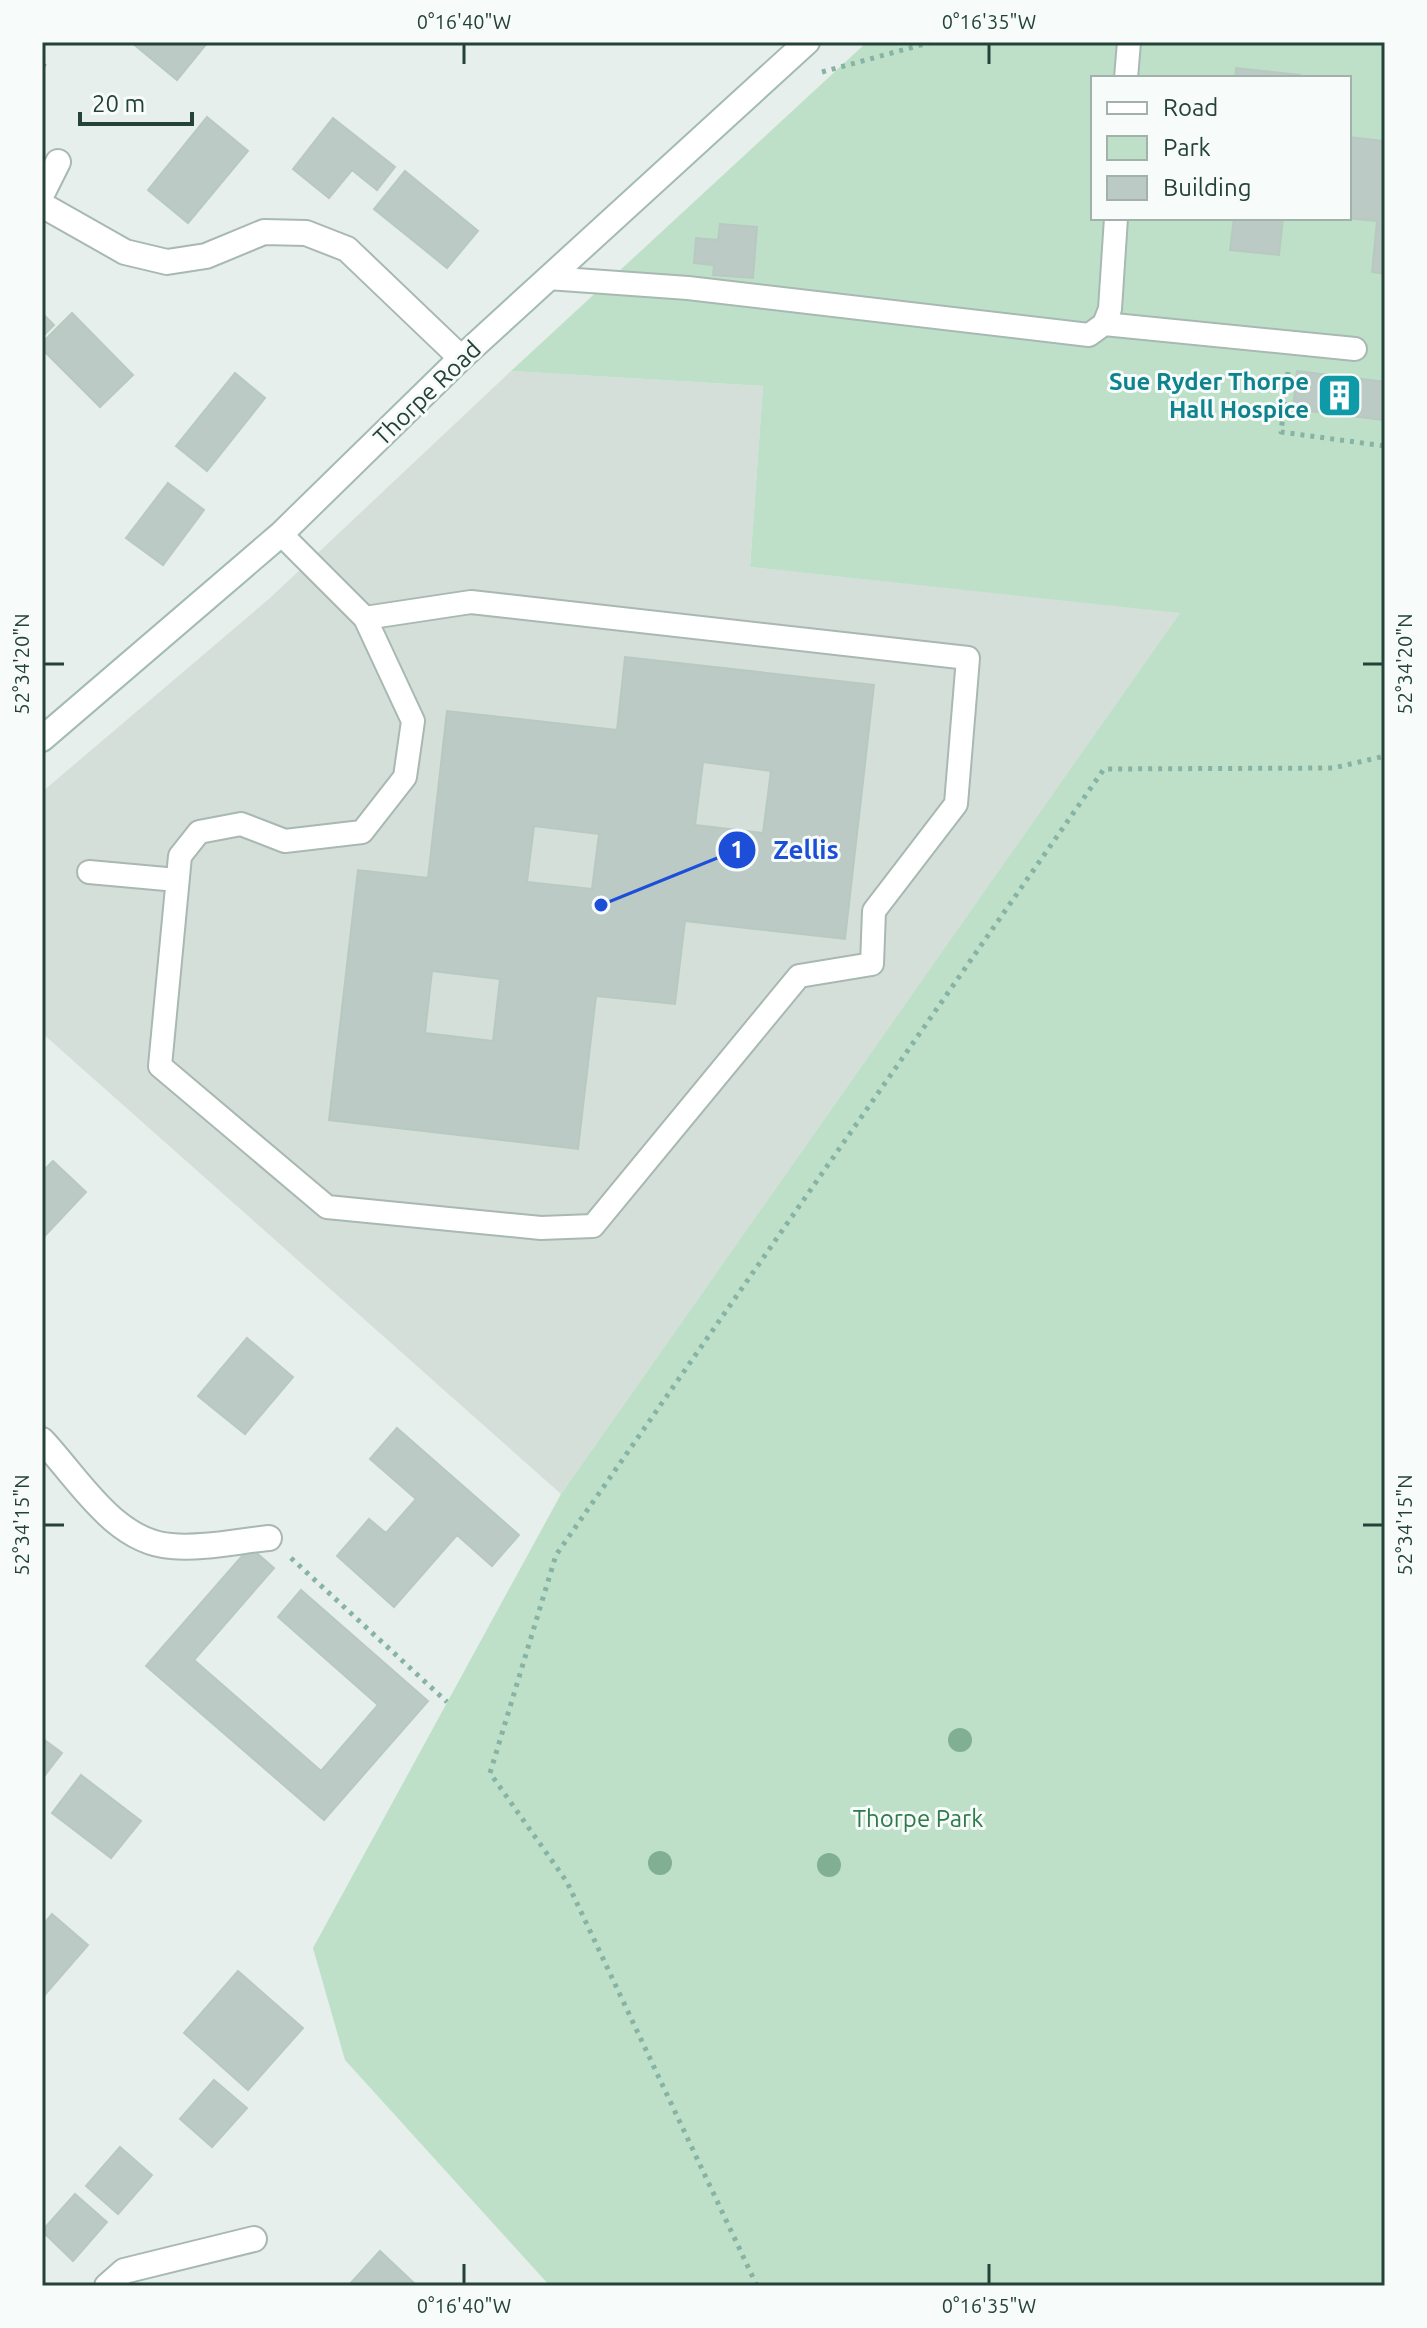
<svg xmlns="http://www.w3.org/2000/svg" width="1427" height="2328" font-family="Ubuntu,sans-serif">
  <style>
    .built { fill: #d4dfda }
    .green { fill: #bfe0c8; fill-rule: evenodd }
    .building { fill: #bbcac4; stroke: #b8c9c2; stroke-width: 2; fill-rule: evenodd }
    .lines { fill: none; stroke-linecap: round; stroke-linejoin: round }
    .lane-casing { stroke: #a8b8b2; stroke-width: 26 }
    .street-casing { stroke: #a8b8b2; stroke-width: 28 }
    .secondary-casing { stroke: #a4bbb3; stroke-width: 28 }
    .path { stroke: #86b3a5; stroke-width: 5; stroke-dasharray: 4 6; stroke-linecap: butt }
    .lane { stroke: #fff; stroke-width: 22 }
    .street { stroke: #fff; stroke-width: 24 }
    .secondary { stroke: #fff; stroke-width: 24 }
    .tree { fill: #80af93 }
    .ticks { fill: none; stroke: #24423a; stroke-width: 3 }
    .labels { text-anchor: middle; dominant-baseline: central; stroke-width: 6; stroke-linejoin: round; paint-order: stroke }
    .culture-label { font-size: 24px; font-weight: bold; fill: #0d838f; stroke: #f7fbf9; text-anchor: end }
    .street-label { font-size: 24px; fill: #24423a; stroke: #f7fbf9 }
    .park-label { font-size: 24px; fill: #2d7a4b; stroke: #f7fbf9 }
    .leader { fill: none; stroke: #1d4ed8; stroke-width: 3 }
    .callout-dot { fill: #1d4ed8; stroke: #f7fbf9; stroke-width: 3 }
    .mark-label { font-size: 24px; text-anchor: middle; font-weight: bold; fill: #fff }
    .callout-label { font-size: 26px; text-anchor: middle; font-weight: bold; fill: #1d4ed8; stroke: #f7fbf9; stroke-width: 6; stroke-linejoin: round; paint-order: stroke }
    .neatline { fill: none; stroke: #24423a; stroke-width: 3 }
    .ticks-label { font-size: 20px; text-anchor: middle; fill: #24423a }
  </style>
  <rect width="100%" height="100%" fill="#e6efeb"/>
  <path class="built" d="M511 371 763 386 750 567 1181 612 561 1494 42 1033V792L270 598Z"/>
  <path class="green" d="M867 42H1385V2286H550L345 2060 313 1948 561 1494 1180 613 750 567 763 386 511 371ZM1093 78H1349V218H1093Z"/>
  <path class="building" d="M131 42H208L177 80Z
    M1236 68 1300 75V78H1235Z
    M207 117 248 151 188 223 148 190Z
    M333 118 395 167 377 190 352 170 329 198 293 169Z
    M1385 134V274L1372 272 1377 221 1346 218 1349 137 1384 141Z
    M405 171 478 231 447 268 374 209Z
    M1234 218H1283L1279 255 1230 250Z
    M720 224 757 227 753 278 713 275 714 265 694 263 696 238 718 240Z
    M42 313 54 325 42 337Z
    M72 313 133 375 100 407 42 349V343Z
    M1297 371 1385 382V420L1293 409Z
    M235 373 265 398 207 471 176 446Z
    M168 483 204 510 163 565 126 538Z
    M625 657 874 685 845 939 685 921 675 1004 596 996 578 1149 329 1120 358 870 428 878 447 711 617 730ZM703 762 771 771 763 833 695 825ZM534 826 599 834 592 889 527 882ZM432 971 500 979 493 1041 425 1033Z
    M53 1161 86 1192 42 1239V1172Z
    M247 1338 293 1377 245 1434 198 1396Z
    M397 1428 519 1535 492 1566 457 1535 394 1607 337 1556 369 1519 386 1533 416 1499 370 1459Z
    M250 1547 274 1568 194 1660 321 1771 378 1705 278 1617 301 1590 428 1701 324 1820 146 1666Z
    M42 1738 62 1753 42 1779Z
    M81 1775 141 1821 111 1858 52 1813Z
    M52 1914 88 1945 42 1998V1926Z
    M238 1971 303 2028 248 2090 184 2033Z
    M214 2080 247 2108 212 2147 180 2119Z
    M120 2147 152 2175 118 2214 86 2186Z
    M75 2194 107 2222 73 2261 42 2231Z
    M380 2251 415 2284 413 2286H348Z"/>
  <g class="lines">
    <defs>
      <path id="lane" d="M1126 78 1129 42
        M548 278 688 288 1089 335 1104 324 1110 309 1116 218
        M1104 324 1355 349
        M281 534 365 618 413 721 405 777 362 832 285 841 241 824 199 832 180 856 160 1066 327 1207 541 1228 593 1226 799 976 872 964 874 911 956 804 968 658 471 602 365 618
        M89 872 177 880"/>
      <path id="street" d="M42 194 58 162
        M42 205 125 252 167 262 206 256 264 232 306 233 347 249 461 358
        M42 1440C78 1478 114 1542 171 1546 202 1549 238 1541 269 1538
        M107 2286 124 2271 254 2239"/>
      <path id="secondary" d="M42 739 281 534 461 358 807 42"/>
    </defs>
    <use href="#lane" class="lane-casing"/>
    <use href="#street" class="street-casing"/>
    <use href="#secondary" class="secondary-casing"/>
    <path class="path" d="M42 65 51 69
      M822 72 932 42
      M1288 372 1281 432 1385 446
      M291 1558 447 1702
      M757 2286 567 1882 490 1773 556 1555 1104 769 1333 768 1385 756"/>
    <use href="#lane" class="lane"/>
    <use href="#street" class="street"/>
    <use href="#secondary" class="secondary"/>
  </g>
  <g class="tree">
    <circle cx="960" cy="1740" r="12"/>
    <circle cx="660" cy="1863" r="12"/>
    <circle cx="829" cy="1865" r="12"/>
  </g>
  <path class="ticks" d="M464 44V64M989 44V64M44 664H64M1363 664H1383M44 1525H64M1363 1525H1383M464 2264V2284M989 2264V2284"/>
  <defs>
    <symbol id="building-square" viewBox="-11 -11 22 22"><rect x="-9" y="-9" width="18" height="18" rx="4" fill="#0f9aa8" stroke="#f7fbf9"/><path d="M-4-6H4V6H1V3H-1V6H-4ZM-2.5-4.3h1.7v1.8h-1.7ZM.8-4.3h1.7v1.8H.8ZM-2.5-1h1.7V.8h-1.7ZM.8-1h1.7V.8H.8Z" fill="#fff"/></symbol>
  </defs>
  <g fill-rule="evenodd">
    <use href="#building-square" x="1314" y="370" width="51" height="51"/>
  </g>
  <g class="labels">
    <g class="culture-label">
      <text x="1309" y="381">Sue Ryder Thorpe<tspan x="1309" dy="28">Hall Hospice</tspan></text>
    </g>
    <g class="street-label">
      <text transform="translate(427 393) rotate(-44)">Thorpe Road</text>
    </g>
    <g class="park-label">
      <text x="918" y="1818">Thorpe Park</text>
    </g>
  </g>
  <path class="leader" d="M601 905L737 850"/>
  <g class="callout-dot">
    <circle cx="601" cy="905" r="8"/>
    <circle cx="737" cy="850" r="20"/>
  </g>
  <g class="mark-label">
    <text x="737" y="858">1</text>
  </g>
  <g class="callout-label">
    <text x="806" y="859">Zellis</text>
  </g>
  <rect width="1427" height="2328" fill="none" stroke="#f7fbf9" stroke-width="88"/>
  <rect x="1091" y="76" width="260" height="144" fill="#f7fbf9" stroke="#a3b1ad" stroke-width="2"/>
  <rect x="1107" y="102" width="40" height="12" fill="#ffffff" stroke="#a3b1ad" stroke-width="2"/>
  <text x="1163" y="116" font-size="24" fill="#24423a">Road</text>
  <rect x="1107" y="136" width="40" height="24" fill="#bfe0c8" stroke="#a3b1ad" stroke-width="2"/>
  <text x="1163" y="156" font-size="24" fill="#24423a">Park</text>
  <rect x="1107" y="176" width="40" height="24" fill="#bbcac4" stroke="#a3b1ad" stroke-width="2"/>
  <text x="1163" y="196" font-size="24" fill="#24423a">Building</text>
  <path d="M80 112v12h112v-12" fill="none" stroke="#24423a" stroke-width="4"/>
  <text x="92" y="112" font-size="24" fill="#24423a" stroke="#f7fbf9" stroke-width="6" paint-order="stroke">20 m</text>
  <rect x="44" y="44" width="1339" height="2240" class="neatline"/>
  <g class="ticks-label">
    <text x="464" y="29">0°16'40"W</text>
    <text x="989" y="29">0°16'35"W</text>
    <text transform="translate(22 664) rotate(-90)" y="7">52°34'20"N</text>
    <text transform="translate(1405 664) rotate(-90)" y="7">52°34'20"N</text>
    <text transform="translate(22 1525) rotate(-90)" y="7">52°34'15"N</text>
    <text transform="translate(1405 1525) rotate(-90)" y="7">52°34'15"N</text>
    <text x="464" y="2313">0°16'40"W</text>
    <text x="989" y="2313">0°16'35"W</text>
  </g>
</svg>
